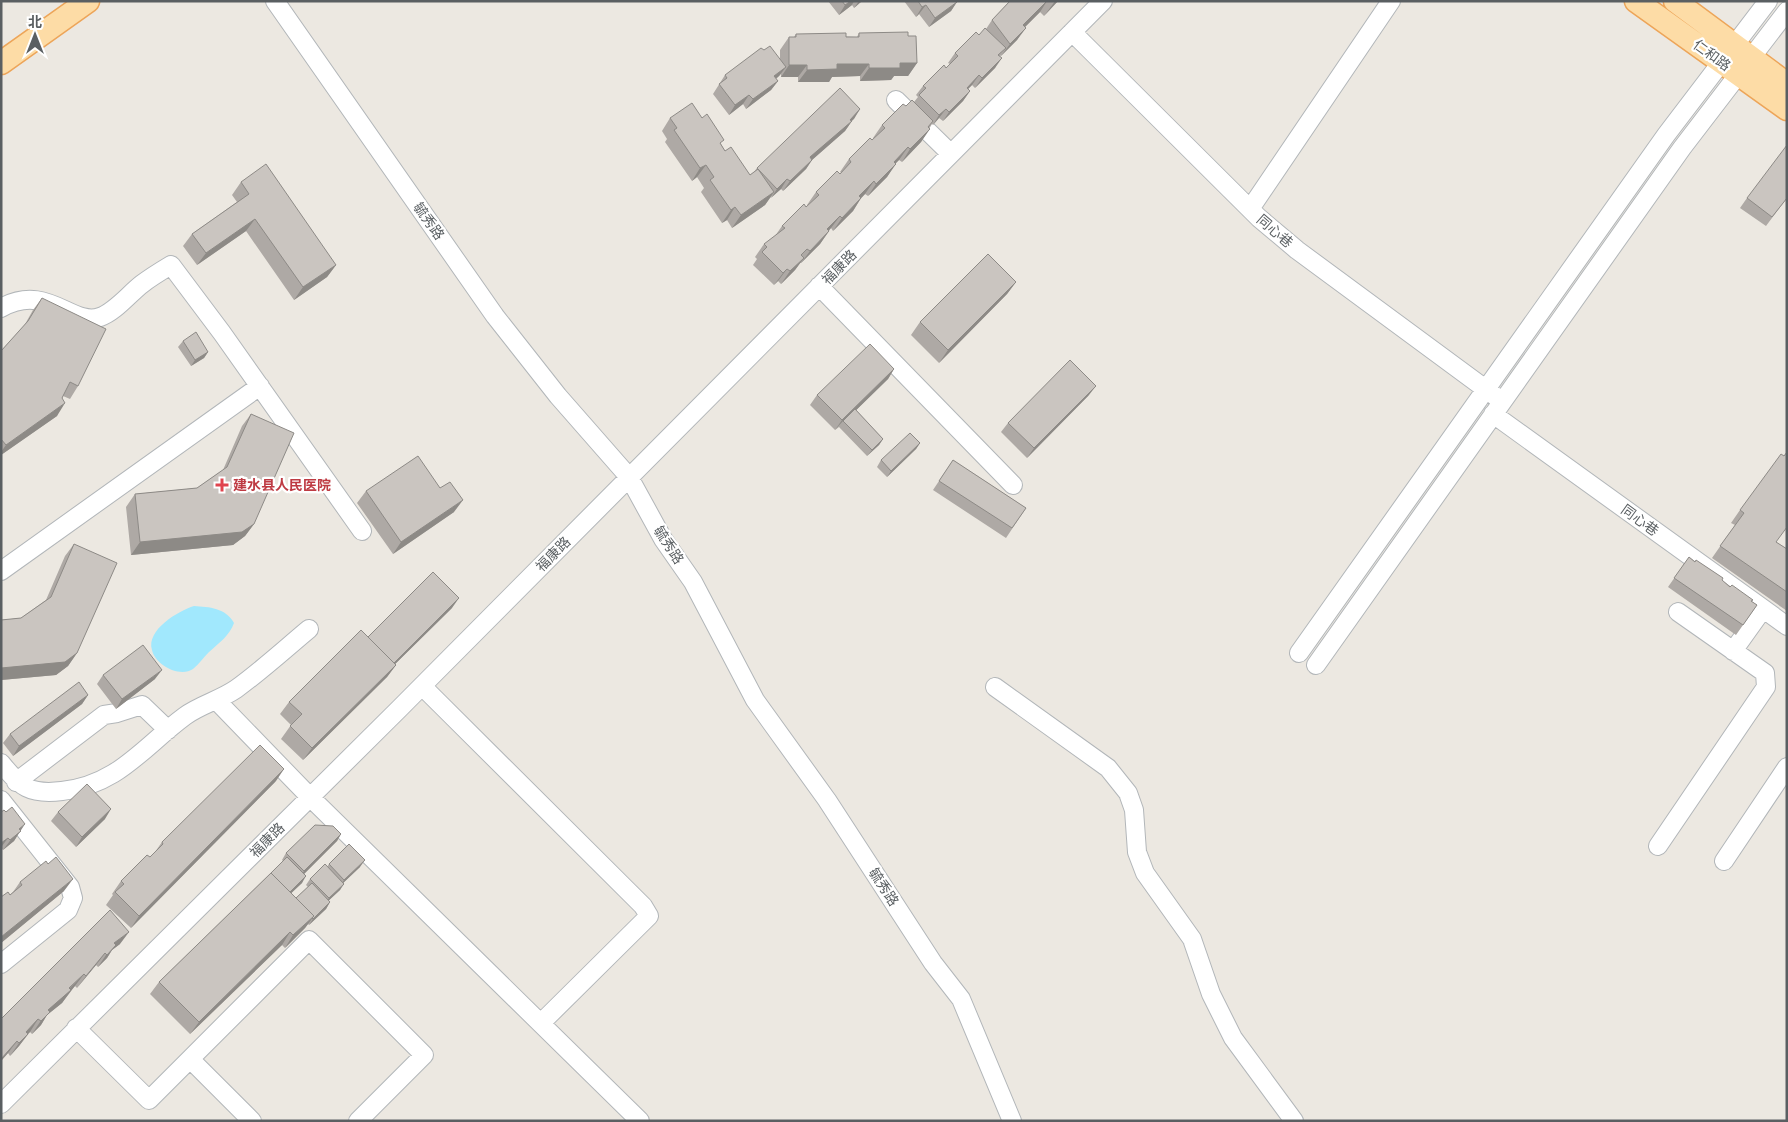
<svg xmlns="http://www.w3.org/2000/svg" width="1788" height="1122" font-family="'Archivo Narrow','Noto Sans SC',sans-serif">
  <style>
    .water { fill: #a1e8fd }
    .lines { fill: none; stroke-linecap: round; stroke-linejoin: round }
    .minor-casing { stroke: #b2b6b9; stroke-width: 20 }
    .major-casing { stroke: #eda559; stroke-width: 25 }
    .minor { stroke: #fff; stroke-width: 18 }
    .major { stroke: #fddca6; stroke-width: 22 }
    .wall { fill: #aea9a5 }
    .shaded-wall { fill: #8d8a86 }
    .building { fill: #cac5c0; stroke: #8d8a86 }
    .health-dot { fill: #e0444e; stroke: #fff; stroke-width: 2 }
    .labels { text-anchor: middle; dominant-baseline: central; stroke-width: 4.5; stroke-linejoin: round; paint-order: stroke }
    .street-label { font-size: 14px; fill: #5a5f62; stroke: #fff }
    .health-label { font-size: 14px; font-weight: bold; fill: #be3a42; stroke: #fff; text-anchor: start }
  </style>
  <rect width="100%" height="100%" fill="#ece8e1"/>
  <path class="water" d="M194 606C209 607 226 608 234 623 230 635 219 643 209 652 204 657 199 664 193 669 180 678 155 665 152 650 146 630 178 611 194 606Z"/>
  <g class="lines">
    <defs>
      <path id="minor" d="M275 1 495 316 558 396 629 477 663 539 693 582 755 700 827 800 933 963 961 999 1012 1121
        M1072 32 1259 218 1297 250 1495 396
        M896 100 951 154
        M1250 209 1391 1
        M819 286 1013 485
        M1 308C47 282 72 327 100 317 115 312 129 294 142 284 151 277 161 271 171 265L222 333 362 531
        M1493 414 1787 626
        M1 571 260 386
        M1733 651 1763 609
        M1299 653 1666 135 1768 1
        M1316 665 1682 148 1787 11
        M422 686 643 906 649 916 541 1023
        M995 687 1108 768 1128 793 1134 810 1137 852 1145 873 1192 939 1211 994 1233 1038 1294 1121
        M216 700 310 797 640 1121
        M1 763C20 787 30 795 62 791 118 785 143 747 185 716 200 705 220 700 236 689 261 671 285 649 309 629
        M16 782 104 715 117 713 142 705 168 730
        M1 800 70 887 73 898 68 910 1 964
        M1658 846 1766 687 1765 673 1678 612
        M1724 861 1787 767
        M76 1028 149 1100 190 1059 252 1121
        M190 1059 309 940 424 1055 358 1121
        M1 1104 399 709 1103 1"/>
      <path id="major" d="M1636 1 1787 109
        M1675 1 1787 84
        M1 63 88 1"/>
    </defs>
    <use href="#minor" class="minor-casing"/>
    <use href="#major" class="major-casing"/>
    <use href="#minor" class="minor"/>
    <use href="#major" class="major"/>
  </g>
  <path class="wall" d="M828 1H862L854 8 852 5 839 15Z
    M904 1H957L951 11 929 27 919 14 916 17Z
    M1010 1H1058L1044 16 1040 12 1025 27 1017 40 1001 56V55L995 68 975 88 972 85 968 89 970 91 963 101 943 121 939 118 933 125 932 124 921 142 902 162 899 160 895 164 887 177 868 196 865 194 861 198 853 211 833 231 831 228 829 231 820 244 801 263H800L795 270 781 284 778 281 774 285 753 265 757 259 755 257 764 244 775 236 782 226 806 207 808 205H807L816 192 840 174 841 172H840L849 159 874 138H873L882 125 906 106 914 102 918 97 916 95 923 86 946 68 950 64 948 63 955 53 979 35 986 29 992 20Z
    M859 33 908 36 917 63 908 76H894L891 80 860 81V76L832 77 829 82H798V77H781V74L776 79 778 81 771 90 746 109 743 104 729 115 713 94 725 75 764 50 780 60V50L789 37H794L796 34 857 37Z
    M860 109 845 131 812 160 806 169 783 191 781 189 770 198 765 205 732 228 727 220 722 223 701 192 704 188 697 177 692 181 665 142 667 139 662 131 670 118 721 144 725 151 750 175 754 172 757 168Z
    M241 182 336 265 327 277 294 300 246 231 197 265 183 246 192 234 237 202 232 195Z
    M1747 198H1787L1766 226 1740 208Z
    M1016 282 1007 294 939 363 911 335 920 322Z
    M42 298 78 386 70 399 63 396 57 416 1 455V351L24 326 33 310Z
    M183 341 208 352 204 358 191 366 178 347Z
    M894 369 888 379 856 410 883 439 879 445 867 456 839 427 835 430 810 405 817 395Z
    M1089 395 1027 458 1001 432 1008 423Z
    M251 414 254 524 245 536 233 545 131 555 126 507 135 494 197 488 223 470 242 426Z
    M920 443 916 449 887 477 877 467 881 460Z
    M1784 456 1776 542 1787 549V611L1712 558 1735 525 1731 523 1740 510Z
    M953 460 1026 508 1006 538 933 490Z
    M366 491 454 512 393 554 357 503Z
    M74 544 77 653 68 666 56 675 1 680V620L21 618 46 600 65 556Z
    M1689 557 1757 605 1736 635 1668 587Z
    M452 608 395 664 396 665 387 677 303 760 281 739 291 725 280 714 289 702 368 637Z
    M103 675 155 679 116 709 97 684Z
    M88 695 82 704 13 756 3 743 10 734Z
    M276 781 131 928 106 905 113 895 112 894 121 881 150 857 155 852 162 842Z
    M1 812 20 831 14 841 3 850 1 848Z
    M58 812 105 819 76 847 51 821Z
    M341 834 337 841 304 874 302 883 291 893 296 898 308 887 306 885 310 879 327 867 329 864 360 867 343 883 340 890 328 901 330 902 326 909 309 925 308 924 305 928 285 948 282 945 190 1034 150 994 159 982 283 861 282 860 286 853Z
    M20 882 64 891 1 943V897L10 895 13 892Z
    M110 910 120 944 112 950 107 958 98 967 96 965 77 988 75 986 71 990 62 1003 47 1015 41 1025 32 1034 30 1032 19 1046 10 1056 8 1053 1 1061V1019Z"/>
  <path class="shaded-wall" d="M851 1H854L852 5 839 15 845 5Z
    M859 1H862L854 8Z
    M1047 1 1040 12 1014 38 1023 25Z
    M1055 1H1058L1044 16 1053 4Z
    M957 2 951 11 929 27 935 18Z
    M926 5 919 14 916 17 922 7Z
    M1026 28 1017 40 1001 56 1010 44Z
    M1002 58 995 68 975 88 982 78Z
    M900 63H917L908 76H894L891 80 860 81 869 68Z
    M837 64H869L860 76 832 77 829 82H798L807 70Z
    M789 65H807L798 77H781Z
    M786 67 779 76 768 85 774 76Z
    M979 75 972 85 960 97 967 88Z
    M778 81 771 90 746 109 753 99Z
    M970 91 963 101 943 121 949 112Z
    M749 95 743 104 729 115 735 105Z
    M860 109 854 119 844 128 852 121 845 131 804 167 810 157Z
    M946 109 939 118 933 125 939 115Z
    M930 129 921 142 902 162 910 149Z
    M908 147 899 160 885 174 894 162Z
    M812 160 806 169 783 191 790 181Z
    M896 164 887 177 868 196 876 184Z
    M706 165 697 177 692 181 700 168Z
    M787 179 781 189 771 198 777 189Z
    M874 181 865 194 851 209 859 196Z
    M774 192 765 205 732 228 741 215Z
    M861 198 853 211 833 231 842 218Z
    M735 207 727 220 722 223 731 210Z
    M840 216 831 228 818 241 827 229Z
    M255 219 246 231 197 265 206 253Z
    M829 231 820 244 801 263 810 251Z
    M804 258 795 270 781 284 790 271Z
    M336 265 327 277 294 300 303 287Z
    M787 269 778 281 774 285 783 273Z
    M1016 282 1007 294 939 363 948 350Z
    M208 352 204 358 191 366 195 360Z
    M894 369 888 379 844 422 843 421 835 430 842 420Z
    M1096 386 1089 395 1027 458 1034 448Z
    M65 403 57 416 1 455V452L6 445Z
    M883 439 879 445 867 456 872 450Z
    M920 443 916 449 887 477 891 471Z
    M463 500 454 512 393 554 401 542Z
    M254 524 245 536 233 545 131 555 140 542Z
    M459 598 452 608 385 674 392 664Z
    M77 653 68 666 56 675 1 680V668Z
    M396 665 387 677 303 760 312 748Z
    M162 670 155 679 116 709 122 699Z
    M88 695 82 704 13 756 19 746Z
    M284 769 276 781 131 928 139 916Z
    M111 809 105 819 76 847 82 837Z
    M25 824 14 841 3 850 19 829Z
    M341 834 337 841 300 878 304 871Z
    M8 838 2 846 1 848V843Z
    M365 860 360 867 340 886 344 880Z
    M306 876 302 883 283 901 287 894Z
    M73 879 64 891 1 943V937Z
    M344 884 340 890 325 904 329 898Z
    M330 902 326 909 309 925 313 919Z
    M314 916 305 928 285 948 293 935Z
    M129 932 120 944 112 950 107 958 98 967 114 943Z
    M290 932 282 945 190 1034 199 1022Z
    M105 953 96 965 77 988 86 976Z
    M84 974 62 1003 47 1015 41 1025 32 1034 48 1010Z
    M38 1019 30 1032 17 1044 26 1032Z
    M28 1034 19 1046 10 1056 19 1043Z
    M17 1041 8 1053 1 1061V1059Z"/>
  <path class="building" d="M842 1H851L845 5Z
    M918 1H957V2L935 18 926 5 922 7Z
    M1010 1H1047L1023 25 1026 28 1010 44 992 20Z
    M985 28 1006 48 998 55 1002 58 982 78 979 75 967 88 970 91 949 112 946 109 939 115 919 95 926 88 923 86 944 65 946 68 958 56 955 53 976 32 979 35Z
    M908 32V36H916L917 63H900V68H869V64H837V69L807 70V65H789V37H796V34L846 33V37H859V33Z
    M770 46 786 67 774 76 778 81 753 99 749 95 735 105 719 84 727 78 725 75 761 48 764 50Z
    M840 88 860 109 850 120 852 121 810 157 812 160 790 181 787 179 777 189 757 168Z
    M912 100 933 121 928 127 930 129 910 149 908 147 894 162 896 164 876 184 874 181 859 196 861 198 842 218 840 216 827 229 829 231 810 251 807 249 801 255 804 258 790 271 787 269 783 273 762 252 767 247 764 244 785 228 782 226 804 204 806 207 819 195 816 192 837 171 840 174 851 162 849 159 870 138 872 140 885 128 882 125 903 104 906 106Z
    M692 103 702 118 707 114 724 140 720 143 725 151 731 147 750 175 758 169 774 192 741 215 735 207 731 210 710 180 714 177 706 165 700 168 674 130 677 128 670 118Z
    M1787 145V198L1772 217 1747 198Z
    M266 164 336 265 303 287 255 219 206 253 192 234 249 194 241 182Z
    M988 254 1016 282 948 350 920 322Z
    M42 298 106 329 78 386 70 382 62 398 65 403 6 445 1 439V351L28 321Z
    M196 332 208 352 195 360 183 341Z
    M870 344 894 369 842 420 817 395Z
    M1070 360 1096 386 1034 448 1008 423Z
    M855 409 883 439 872 450 843 421Z
    M251 414 294 433 254 524 242 532 140 542 135 494 197 488 227 467Z
    M910 433 920 443 891 471 881 460Z
    M1787 452V527L1776 542 1787 549V592L1720 546 1744 513 1740 510 1781 454 1784 456Z
    M418 456 440 488 450 482 463 500 401 542 366 491Z
    M953 460 1026 508 1012 528 939 481Z
    M74 544 117 563 77 653 65 662 1 668V620L21 618 51 597Z
    M1689 557 1695 562 1696 560 1723 578 1722 580 1730 587 1732 585 1753 600 1751 601 1757 605 1743 625 1674 578Z
    M433 572 459 598 394 663 368 637Z
    M361 630 396 665 312 748 290 726 302 714 289 702Z
    M143 645 162 670 122 699 103 675Z
    M79 682 88 695 19 746 10 734Z
    M260 745 284 769 139 916 115 892 124 884 121 881 147 855 150 857 163 844 162 842Z
    M87 784 111 809 82 837 58 812Z
    M12 807 25 824 19 829 21 831 10 840 8 838 1 843V812L4 810 6 812Z
    M315 825 333 826 341 834 304 871 286 853Z
    M349 844 365 860 344 880 329 864Z
    M56 857 73 879 1 937V897L8 892 10 895 22 885 20 882 46 861 48 864Z
    M287 857 306 876 290 892 271 873Z
    M325 864 344 884 329 898 310 879Z
    M271 873 314 916 293 935 290 932 199 1022 159 982Z
    M312 883 330 902 313 919 312 918 314 916 296 898Z
    M110 910 129 932 114 943 116 945 107 955 105 953 86 976 84 974 69 988 71 990 48 1010 50 1012 41 1021 38 1019 26 1032 28 1034 19 1043 17 1041 1 1059V1019Z"/>
  <path class="health-dot" d="M219.5 477.5h5v5h5v5h-5v5h-5v-5h-5v-5h5z"/>
  <g class="labels">
    <g class="street-label">
      <text transform="translate(1712 55) rotate(36)">仁和路</text>
      <text transform="translate(429 221) rotate(55)">毓秀路</text>
      <text transform="translate(1275 231) rotate(41)">同心巷</text>
      <text transform="translate(839 267) rotate(-45)">福康路</text>
      <text transform="translate(1640 520) rotate(36)">同心巷</text>
      <text transform="translate(669 545) rotate(57)">毓秀路</text>
      <text transform="translate(553 554) rotate(-45)">福康路</text>
      <text transform="translate(267 840) rotate(-45)">福康路</text>
      <text transform="translate(884 887) rotate(57)">毓秀路</text>
    </g>
    <g class="health-label">
      <text x="233" y="485">建水县人民医院</text>
    </g>
  </g>
  <rect width="1788" height="1122" fill="none" stroke="#5a5f62" stroke-width="5"/>
  <g transform="translate(35 35)" stroke="#ffffff" stroke-width="4" paint-order="stroke">
  <path d="M0-4L9 19L0 12L-9 19Z" fill="#5a5f62"/>
  <text y="-8" font-size="14" font-weight="bold" text-anchor="middle" fill="#5a5f62">北</text>
  </g>
</svg>
